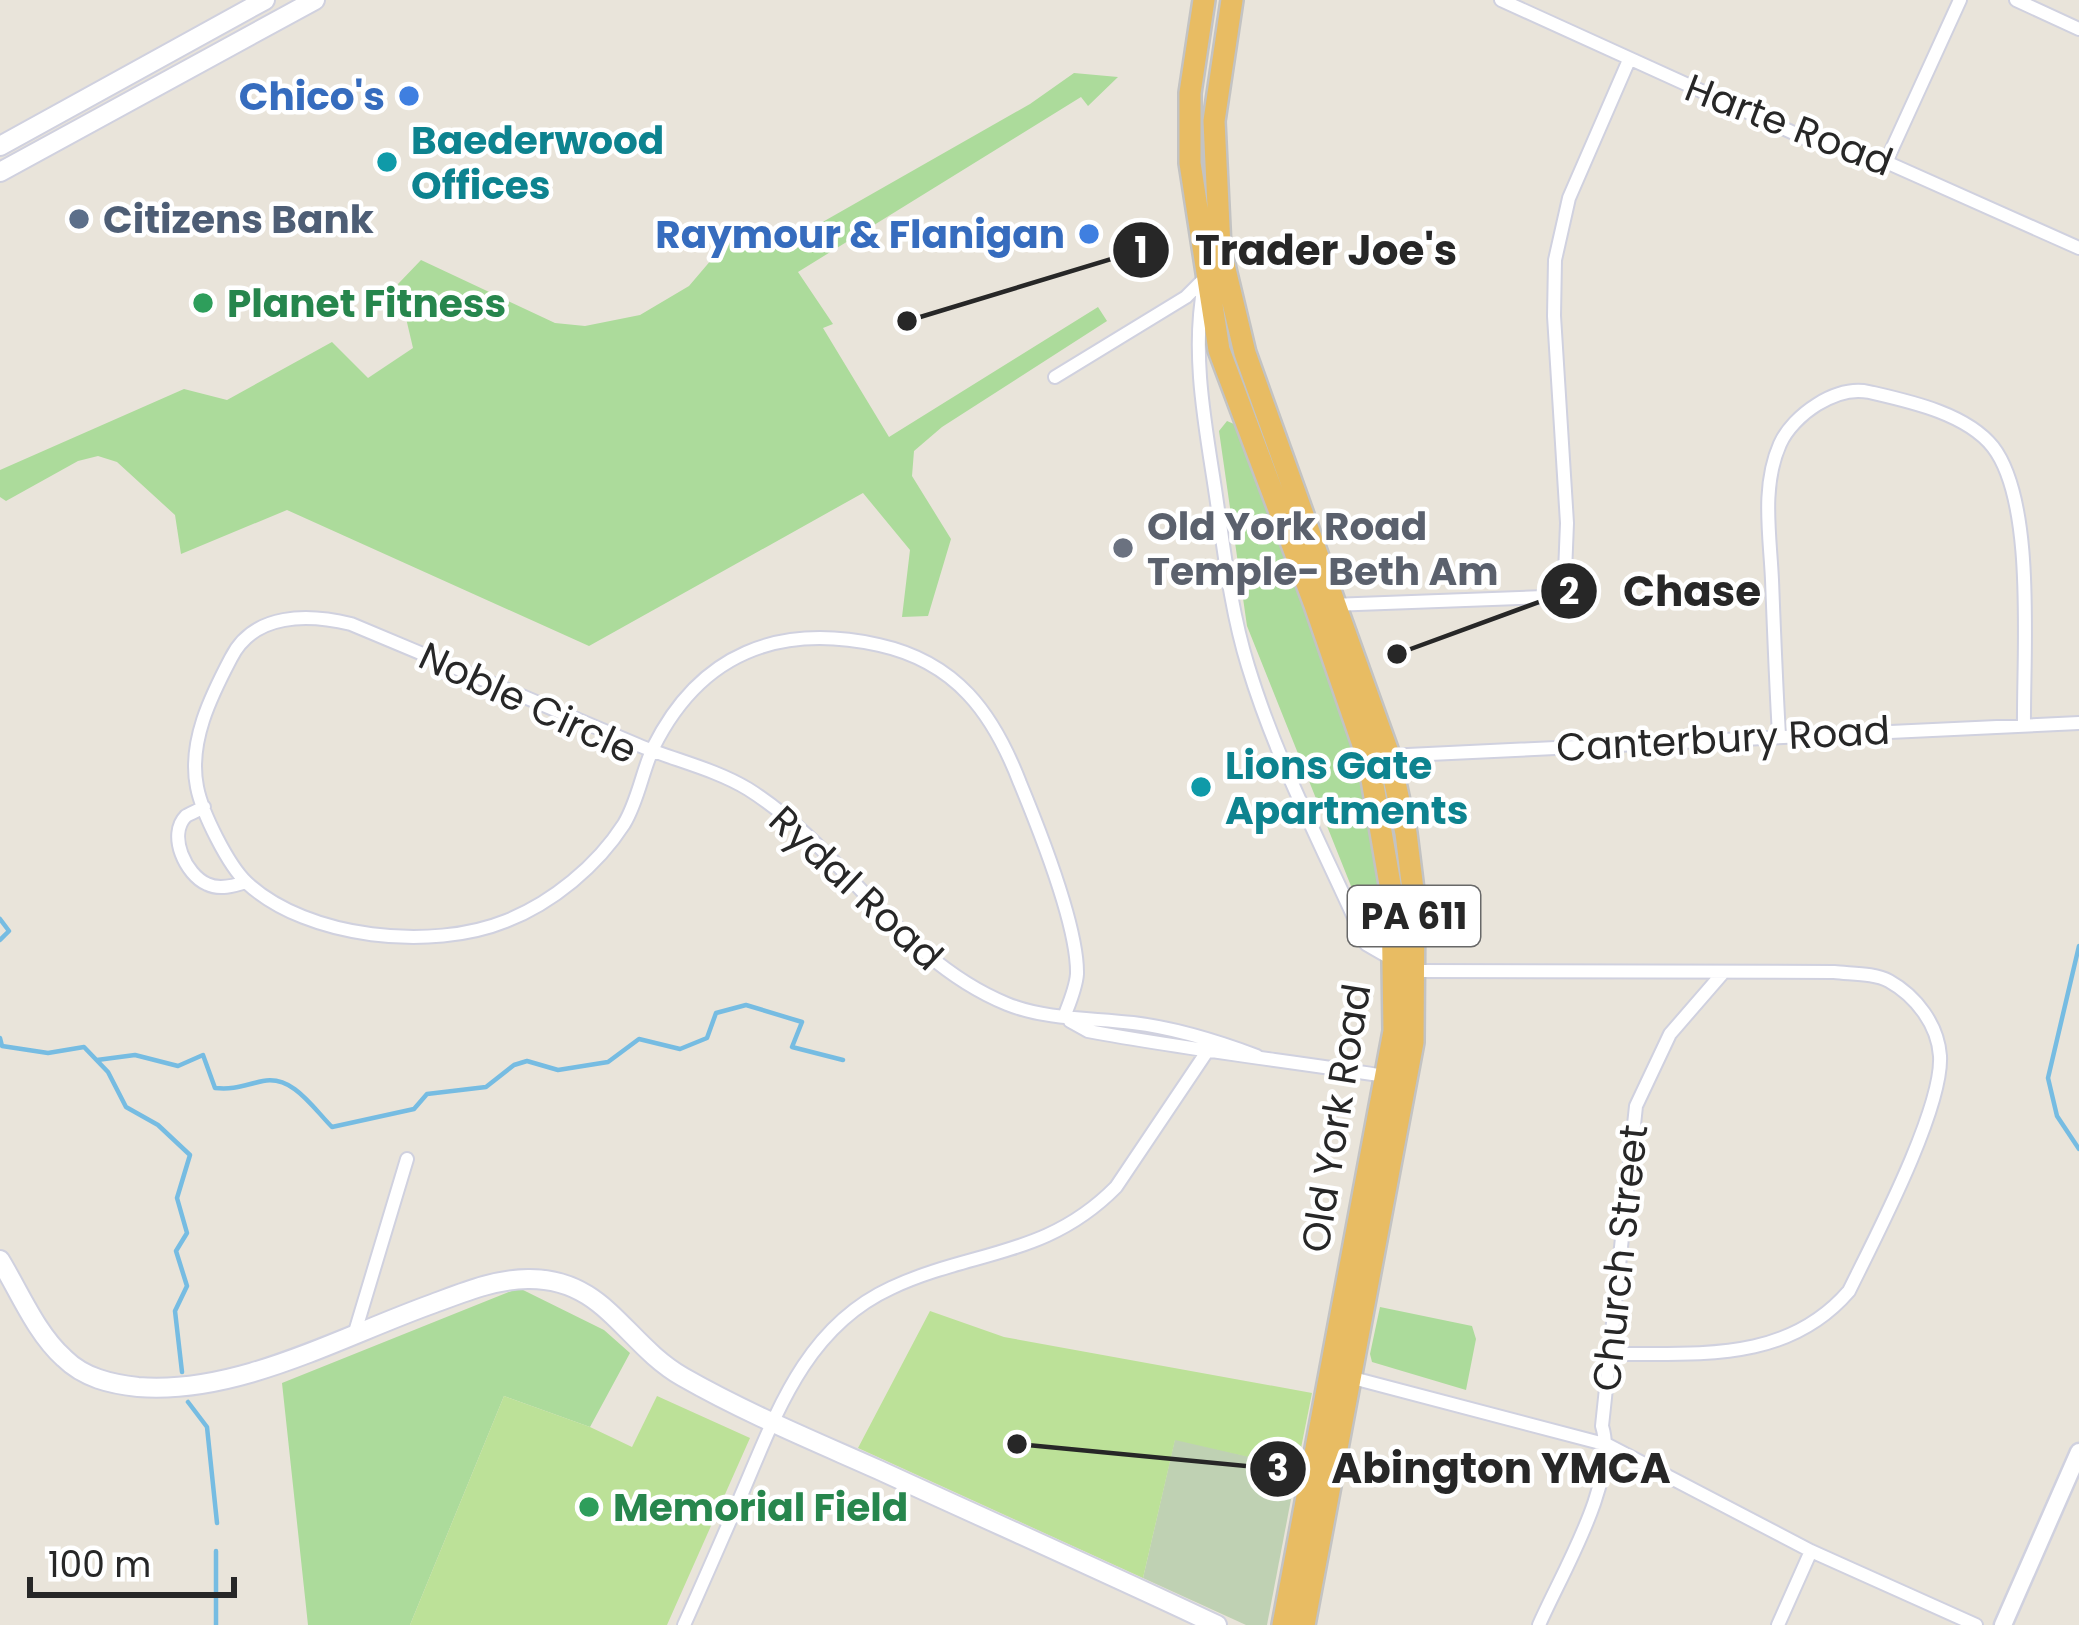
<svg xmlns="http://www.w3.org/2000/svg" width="2079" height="1625" font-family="Poppins,sans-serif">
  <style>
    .green { fill: #acdb9b }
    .cemetery { fill: #bfd1b3 }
    .pitch { fill: #bce198 }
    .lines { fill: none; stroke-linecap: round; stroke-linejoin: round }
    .stream { stroke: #76bce2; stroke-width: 4.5 }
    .minor-casing { stroke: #d0d1df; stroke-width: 16 }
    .tertiary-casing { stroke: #d0d1df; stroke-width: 21 }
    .secondary-casing { stroke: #d0d1df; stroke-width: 22 }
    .trunk-casing { stroke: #c3c3c3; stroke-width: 26 }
    .minor { stroke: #fff; stroke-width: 12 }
    .tertiary { stroke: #fff; stroke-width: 16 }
    .secondary { stroke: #fff; stroke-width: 18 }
    .trunk { stroke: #e8bc63; stroke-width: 21 }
    .shop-dot { fill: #3f7fe0; stroke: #fff; stroke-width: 4.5 }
    .culture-dot { fill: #0f9aa8; stroke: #fff; stroke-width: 4.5 }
    .service-dot { fill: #5c6f8a; stroke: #fff; stroke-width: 4.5 }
    .leisure-dot { fill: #2e9e5b; stroke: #fff; stroke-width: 4.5 }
    .worship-dot { fill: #6b7280; stroke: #fff; stroke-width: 4.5 }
    .labels { text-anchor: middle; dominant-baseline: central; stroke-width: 9; stroke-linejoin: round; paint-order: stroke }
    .shield { fill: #fff; stroke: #686868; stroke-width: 3 }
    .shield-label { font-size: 36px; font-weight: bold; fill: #272727 }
    .shop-label { font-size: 39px; font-weight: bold; fill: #366cbe; stroke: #fff; text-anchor: end }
    .street-label { font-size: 39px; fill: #272727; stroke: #fff }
    .culture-label { font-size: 39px; font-weight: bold; fill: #0d838f; stroke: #fff; text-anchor: start }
    .service-label { font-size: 39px; font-weight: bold; fill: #4e5e75; stroke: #fff; text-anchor: start }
    .leisure-label { font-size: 39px; font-weight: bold; fill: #27864d; stroke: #fff; text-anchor: start }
    .worship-label { font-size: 39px; font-weight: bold; fill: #5b616d; stroke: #fff; text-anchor: start }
    .leader { fill: none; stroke: #272727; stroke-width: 4.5 }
    .callout-dot { fill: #272727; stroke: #fff; stroke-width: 4.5 }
    .mark-label { font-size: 36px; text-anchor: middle; font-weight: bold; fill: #fff }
    .callout-label { font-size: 42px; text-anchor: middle; font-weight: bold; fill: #272727; stroke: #fff; stroke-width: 9; stroke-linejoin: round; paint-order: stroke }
  </style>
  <rect width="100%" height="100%" fill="#e9e4da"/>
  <path class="green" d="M1074 73 1118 77 1088 106 1081 97 798 272 833 324 823 328 889 437 1098 307 1107 321 942 427 914 451 912 476 951 539 928 616 902 617 910 550 863 493 589 646 287 510 181 554 175 515 117 462 98 456 78 461 6 501 0 497V470L184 389 227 400 332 342 368 378 413 348 398 284 421 260 555 323 585 326 640 315 689 286 735 232C754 247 768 244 791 240L1030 104Z
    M1227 421 1241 427 1360 758 1386 899 1384 939 1371 936 1247 626 1219 431Z
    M519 1288 604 1330 630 1353 590 1427 504 1396 410 1625H308L282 1383Z
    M1380 1307 1472 1326 1476 1339 1466 1390 1372 1362 1370 1354Z"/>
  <path class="cemetery" d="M1175 1439 1297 1468 1267 1625H1246L1143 1578Z"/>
  <path class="pitch" d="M930 1311 1004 1337 1312 1393 1297 1468 1175 1440 1143 1578 858 1448Z
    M504 1396 590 1427 632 1447 657 1396 750 1438 667 1625H410Z"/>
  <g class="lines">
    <path class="stream" d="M0 919 9 931 0 940
      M2079 946 2048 1078 2057 1116 2079 1149
      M0 1038 2 1046 48 1053 84 1047 108 1072 126 1107 158 1125 190 1155 177 1198 187 1233 176 1251 187 1286 175 1311 182 1372
      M97 1060 135 1055 178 1066 203 1055 215 1088C235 1090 244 1085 263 1081 293 1075 313 1108 332 1127L414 1109 427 1094 486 1087 514 1065 527 1061 558 1070 608 1062 639 1039 680 1049 707 1038 716 1013 746 1005 802 1022 792 1047 843 1060
      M188 1402 207 1427 217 1523
      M216 1551V1625"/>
    <defs>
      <path id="minor" d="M1501 0 1809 140 1886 162 2079 248
        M2016 0 2079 29
        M1886 162 1960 0
        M1204 285C1192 348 1203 413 1213 476 1223 539 1229 605 1248 666 1277 762 1325 852 1366 944L1392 959
        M1055 377 1186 297 1204 279
        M1331 605 1544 597 1565 573 1567 523 1554 316 1555 260 1569 198 1629 60
        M1779 735C1776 684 1774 632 1772 580 1770 535 1761 487 1780 444 1793 415 1836 385 1869 392 1908 401 1966 413 1993 447 2036 503 2023 655 2024 726
        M1387 756 2079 723
        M204 807C203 808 187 815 186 816 167 835 186 875 207 884 219 890 234 886 246 882
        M1415 971 1834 972C1851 974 1875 973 1889 981 1916 996 1938 1025 1940 1056 1943 1109 1874 1240 1849 1291 1787 1363 1699 1353 1612 1354
        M1064 1017C1069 1004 1076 988 1077 974 1078 927 1039 829 1020 783 993 713 956 662 879 645 779 623 700 653 653 748 642 772 638 801 624 824 597 866 552 903 506 921 432 951 308 939 247 883 228 865 202 813 197 787 188 742 211 696 231 658 254 612 309 614 351 624 447 664 543 705 638 745 674 760 715 769 748 789 845 850 899 960 1007 1004 1047 1020 1092 1018 1133 1023 1175 1028 1217 1041 1257 1056
        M1070 1021 1088 1031C1189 1050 1290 1061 1391 1077
        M355 1332 407 1159
        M1349 1377 1608 1445 1811 1551 1976 1625
        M684 1625C703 1583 721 1541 740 1498 775 1417 804 1328 891 1288 972 1250 1046 1258 1116 1187L1206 1053
        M1539 1625C1562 1572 1619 1480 1602 1426L1636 1106 1670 1034 1722 974
        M1778 1625 1811 1551"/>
      <path id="tertiary" d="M2003 1625 2079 1452"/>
      <path id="secondary" d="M0 146 265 0
        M0 172 315 0
        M0 1260C19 1291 36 1333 64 1358 84 1378 111 1384 138 1387 237 1395 340 1337 432 1304 462 1293 495 1279 528 1279 605 1278 624 1343 683 1377 746 1413 814 1441 879 1470 992 1522 1105 1572 1217 1625"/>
      <path id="trunk" d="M1204 0 1190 93V163L1219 350 1315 605 1369 762 1392 896 1394 1031 1283 1625
        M1232 0 1214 121 1220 248 1245 353 1389 755 1406 833 1414 898 1413 1042 1304 1625"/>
    </defs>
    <use href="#minor" class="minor-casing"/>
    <use href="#tertiary" class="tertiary-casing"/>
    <use href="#secondary" class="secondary-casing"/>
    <use href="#trunk" class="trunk-casing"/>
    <use href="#minor" class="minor"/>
    <use href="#tertiary" class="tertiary"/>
    <use href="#secondary" class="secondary"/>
    <use href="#trunk" class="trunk"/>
  </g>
  <g class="shop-dot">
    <circle cx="409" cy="96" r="12"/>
    <circle cx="1089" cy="234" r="12"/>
  </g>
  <g class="culture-dot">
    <circle cx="387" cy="162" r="12"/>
    <circle cx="1201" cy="787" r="12"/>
  </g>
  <circle class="service-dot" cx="79" cy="219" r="12"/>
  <g class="leisure-dot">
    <circle cx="203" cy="303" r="12"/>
    <circle cx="589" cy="1507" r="12"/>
  </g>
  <circle class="worship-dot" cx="1123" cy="548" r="12"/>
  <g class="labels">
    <rect class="shield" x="1348" y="886" width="132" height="60" rx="9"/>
    <g class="shield-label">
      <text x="1414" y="916">PA 611</text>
    </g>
    <g class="shop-label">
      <text x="385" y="96">Chico's</text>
      <text x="1065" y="234">Raymour &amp; Flanigan</text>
    </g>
    <g class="street-label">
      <text transform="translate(1789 125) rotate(21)">Harte Road</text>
      <text transform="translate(528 703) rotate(25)">Noble Circle</text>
      <text transform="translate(1723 739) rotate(-3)">Canterbury Road</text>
      <text transform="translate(856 888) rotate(43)">Rydal Road</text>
      <text transform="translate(1336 1118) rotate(-81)">Old York Road</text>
      <text transform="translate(1620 1258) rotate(-84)">Church Street</text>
    </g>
    <g class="culture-label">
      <text x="411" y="140">Baederwood<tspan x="411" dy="45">Offices</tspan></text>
      <text x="1225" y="765">Lions Gate<tspan x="1225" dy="45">Apartments</tspan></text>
    </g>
    <g class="service-label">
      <text x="103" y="219">Citizens Bank</text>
    </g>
    <g class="leisure-label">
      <text x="227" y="303">Planet Fitness</text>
      <text x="613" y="1507">Memorial Field</text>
    </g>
    <g class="worship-label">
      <text x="1147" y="526">Old York Road<tspan x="1147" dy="45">Temple- Beth Am</tspan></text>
    </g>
  </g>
  <path class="leader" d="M907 321L1141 250M1397 654L1569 591M1017 1444L1278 1469"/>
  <g class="callout-dot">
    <circle cx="907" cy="321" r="12"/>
    <circle cx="1397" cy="654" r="12"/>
    <circle cx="1017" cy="1444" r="12"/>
    <circle cx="1141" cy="250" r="30"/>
    <circle cx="1569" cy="591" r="30"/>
    <circle cx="1278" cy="1469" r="30"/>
  </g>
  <g class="mark-label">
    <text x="1141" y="263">1</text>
    <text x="1569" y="604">2</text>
    <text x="1278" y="1481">3</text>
  </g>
  <g class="callout-label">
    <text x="1326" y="265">Trader Joe's</text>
    <text x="1692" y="606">Chase</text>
    <text x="1501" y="1483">Abington YMCA</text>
  </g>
  <path d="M30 1577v18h204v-18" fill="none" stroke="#272727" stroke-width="6"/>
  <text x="48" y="1577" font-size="36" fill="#272727" stroke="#ffffff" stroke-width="9" paint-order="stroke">100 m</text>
</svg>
